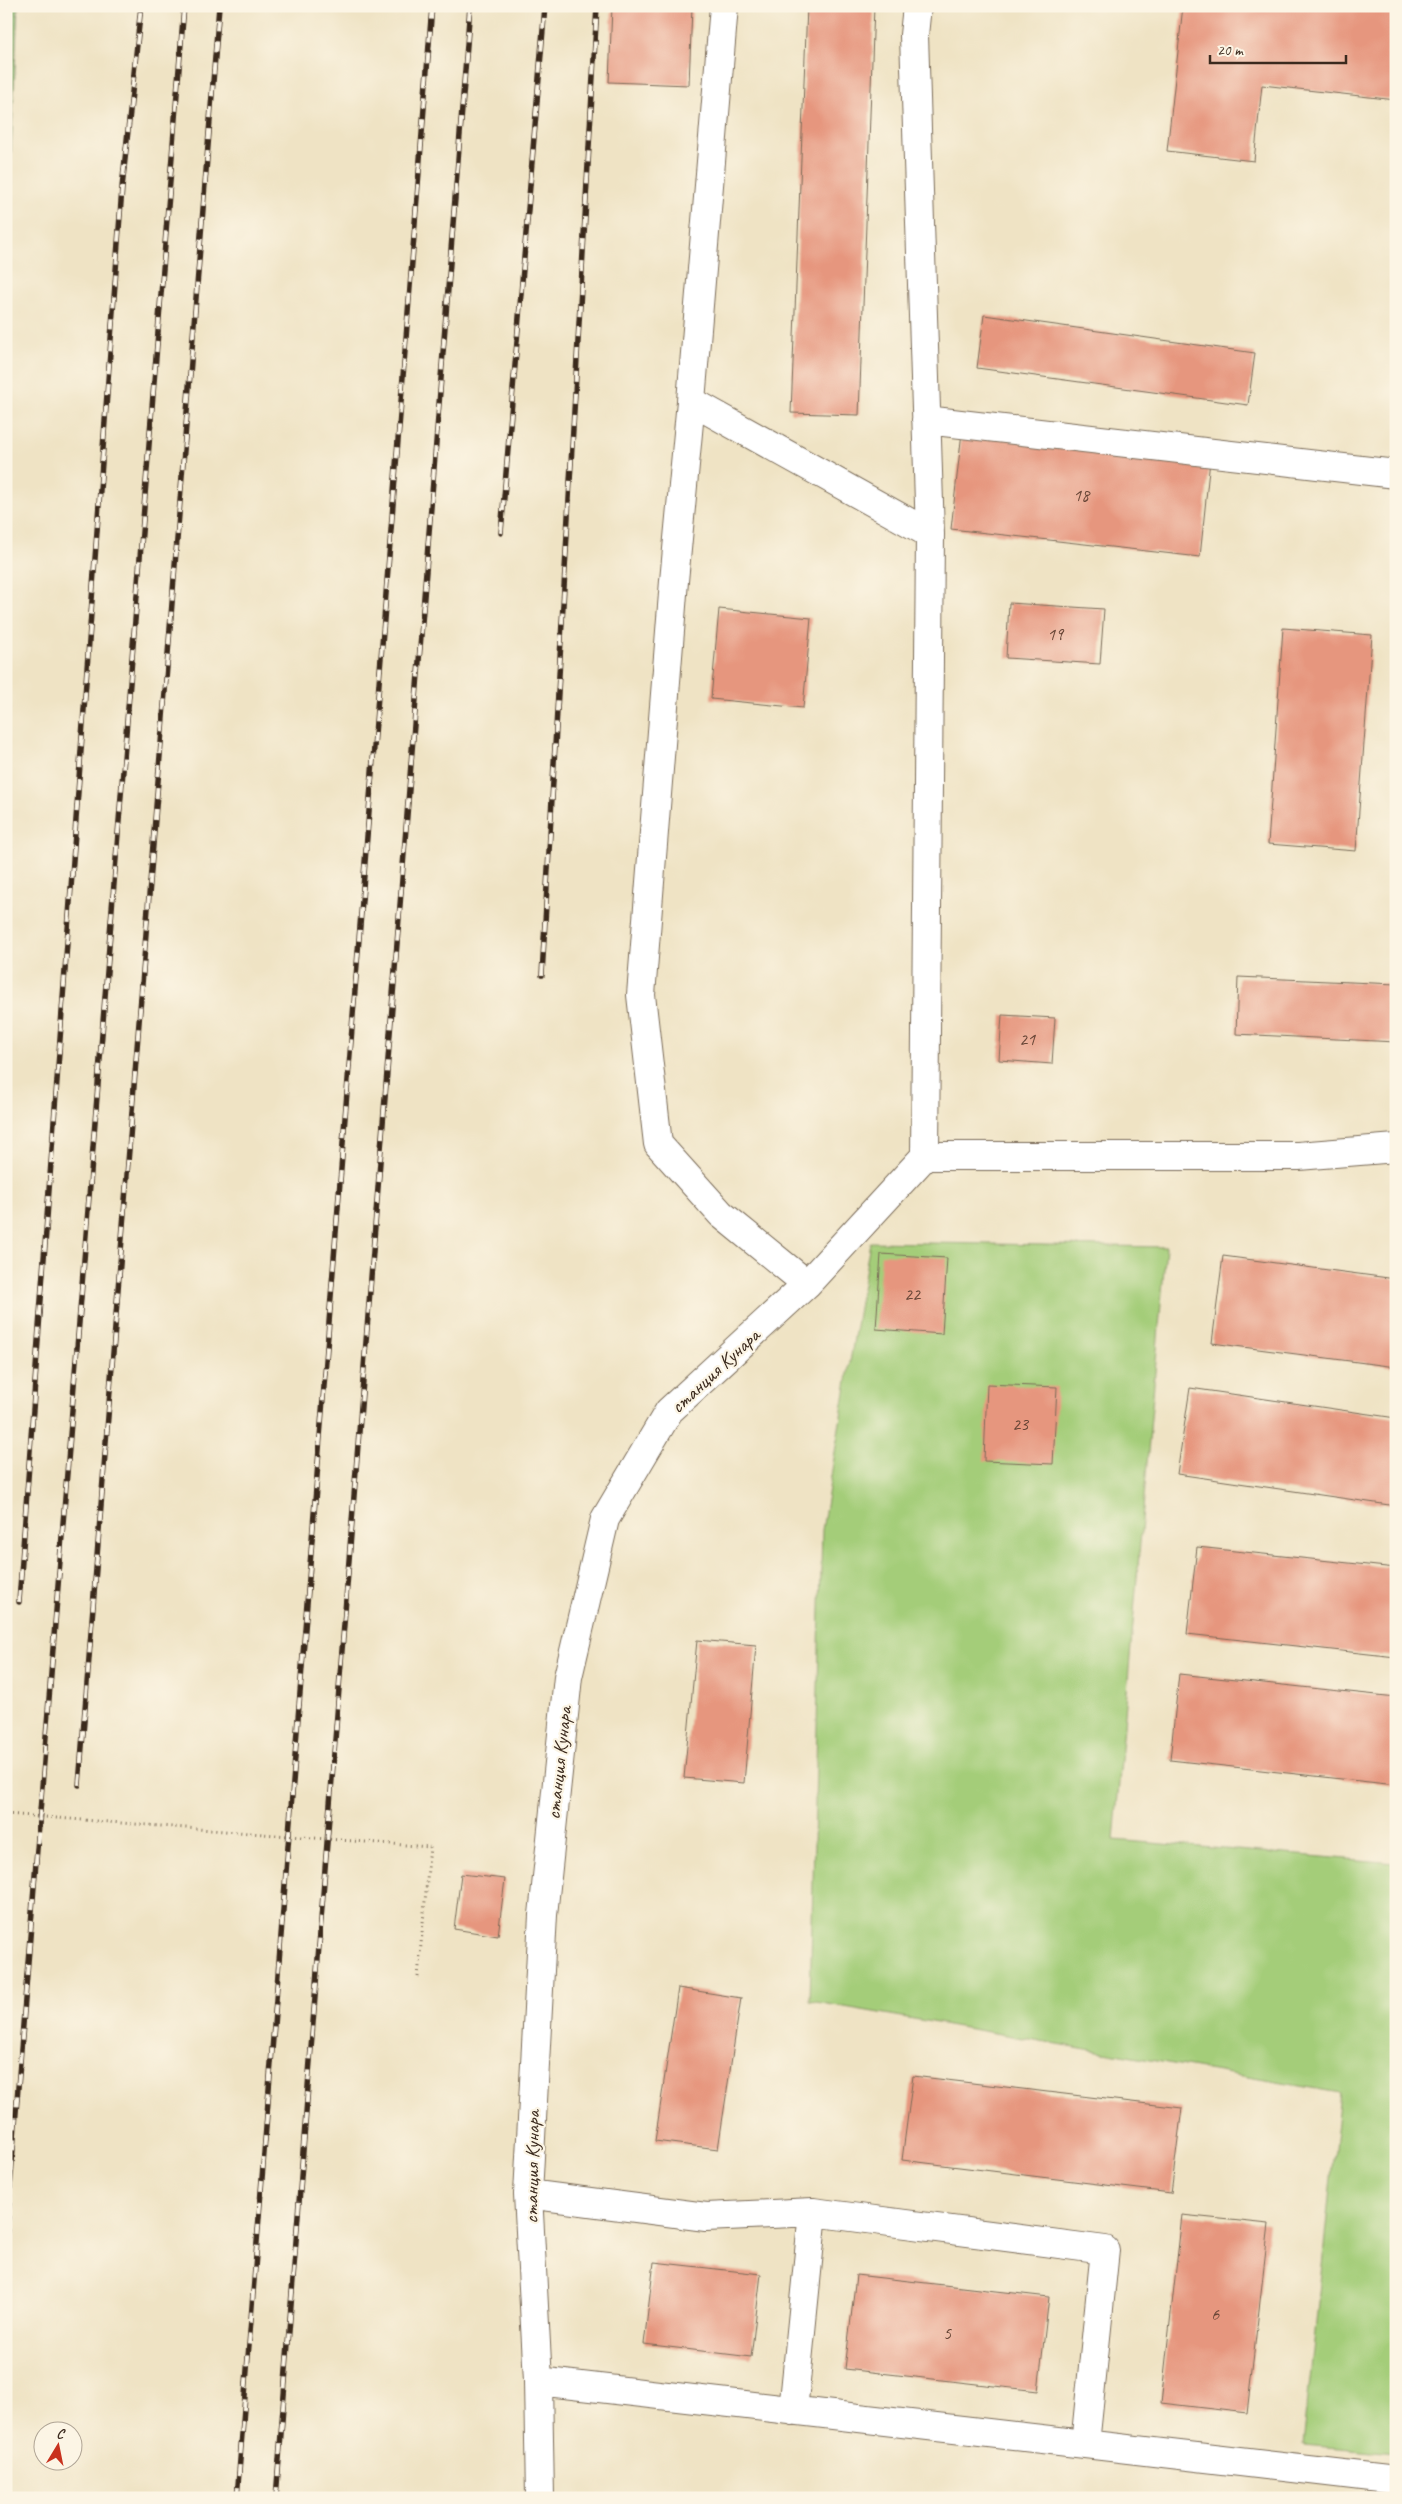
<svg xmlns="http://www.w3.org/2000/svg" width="1402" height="2504" font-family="Caveat,sans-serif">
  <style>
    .green { fill: #a4cd79; stroke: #707c4c }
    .forest { fill: #83b069; stroke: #5f6d44 }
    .building { fill: #e6967e }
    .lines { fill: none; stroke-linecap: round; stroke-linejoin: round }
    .minor-casing { stroke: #7a6b58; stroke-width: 30 }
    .path { stroke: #7a6b58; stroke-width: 3; stroke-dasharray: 1 4; stroke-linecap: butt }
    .minor { stroke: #fff; stroke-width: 28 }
    .rail-casing { stroke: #3b2a1e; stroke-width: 5.5 }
    .rail { stroke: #fcf5e5; stroke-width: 4; stroke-dasharray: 11; stroke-linecap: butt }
    .path-bridge { stroke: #7a6b58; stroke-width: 3; stroke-dasharray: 1 4; stroke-linecap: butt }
    .labels { text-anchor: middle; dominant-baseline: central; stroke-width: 4.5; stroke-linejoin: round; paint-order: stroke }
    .number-label { font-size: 18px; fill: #664536 }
    .street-label { font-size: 20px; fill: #3b2a1e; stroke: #fcf5e5 }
  </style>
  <rect width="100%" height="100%" fill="#fcf5e5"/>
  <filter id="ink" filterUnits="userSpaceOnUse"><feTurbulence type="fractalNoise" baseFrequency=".02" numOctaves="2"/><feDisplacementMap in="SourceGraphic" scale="10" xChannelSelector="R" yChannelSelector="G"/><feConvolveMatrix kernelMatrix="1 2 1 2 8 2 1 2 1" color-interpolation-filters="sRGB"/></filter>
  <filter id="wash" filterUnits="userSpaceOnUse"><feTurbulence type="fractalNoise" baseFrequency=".0096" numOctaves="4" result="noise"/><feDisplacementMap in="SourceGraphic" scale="20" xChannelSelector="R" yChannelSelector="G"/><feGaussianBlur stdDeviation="1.12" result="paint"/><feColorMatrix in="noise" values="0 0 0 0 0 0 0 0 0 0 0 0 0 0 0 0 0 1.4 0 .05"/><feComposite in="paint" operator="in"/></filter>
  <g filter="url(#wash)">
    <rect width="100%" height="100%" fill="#efe3c4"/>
    <path class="green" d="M870 1242 1166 1247 1114 1840 1396 1863V2453L1303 2445 1340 2093 810 2001 822 1530Z"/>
    <path class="forest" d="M6 6H18L6 257Z"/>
    <g id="blocks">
      <path class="building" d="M612 6H692L689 85 609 82Z
        M807 6H874L859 415 791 413Z
        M1183 6H1396V100L1262 85 1254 161 1167 151Z
        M984 315 1255 353 1248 405 977 368Z
        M962 432 1210 460 1200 557 951 529Z
        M1009 603 1104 609 1100 664 1006 658Z
        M719 609 811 618 803 708 711 699Z
        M1283 628 1372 635 1356 851 1268 844Z
        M1238 977 1396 984V1042L1236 1034Z
        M1002 1015 1055 1018 1052 1064 999 1060Z
        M881 1254 947 1258 942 1334 876 1329Z
        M1223 1256 1396 1279V1367L1212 1343Z
        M987 1384 1057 1387 1053 1464 984 1461Z
        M1190 1388 1396 1418V1506L1177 1474Z
        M1197 1547 1396 1568V1657L1187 1634Z
        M697 1640 756 1645 744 1783 684 1778Z
        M1179 1674 1396 1697V1785L1170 1760Z
        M461 1874 505 1879 498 1936 454 1929Z
        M678 1988 741 1998 718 2149 655 2141Z
        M913 2076 1182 2108 1171 2193 902 2160Z
        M1182 2215 1269 2224 1247 2413 1161 2403Z
        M654 2262 761 2274 751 2357 644 2344Z
        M856 2275 1049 2297 1038 2391 845 2369Z"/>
    </g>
  </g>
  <g filter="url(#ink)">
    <use href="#blocks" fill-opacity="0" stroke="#7a6b58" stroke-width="1"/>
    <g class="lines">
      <defs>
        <path id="minor" d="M724 6 691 401 674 581 641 995 658 1144 721 1214 807 1284
          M917 6 914 35 930 534 925 1156
          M691 401 930 534
          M926 420 1396 474
          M925 1156H1298L1396 1148
          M528 2194 706 2217 813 2212
          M538 2381 1396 2480
          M793 2411 813 2212 1105 2250 1085 2444
          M540 2498 538 2381 528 2194 543 1915 568 1677 605 1519 669 1411 807 1284 925 1156"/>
      </defs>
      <use href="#minor" class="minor-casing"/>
      <path class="path" d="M418 1977 430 1847"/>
      <use href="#minor" class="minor"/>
      <defs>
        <path id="rail" d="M501 533 545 6
          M542 975 597 6
          M19 1602 122 188 141 6
          M79 1785 219 6
          M6 2238 184 6
          M237 2498 432 6
          M276 2498 470 6"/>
      </defs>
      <use href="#rail" class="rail-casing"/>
      <use href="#rail" class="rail"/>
      <path class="path-bridge" d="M6 1814 430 1847"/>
    </g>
  </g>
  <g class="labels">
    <g class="number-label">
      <text x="1081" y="495">18</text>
      <text x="1055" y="634">19</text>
      <text x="1027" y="1039">21</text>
      <text x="912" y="1294">22</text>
      <text x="1020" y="1424">23</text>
      <text x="1215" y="2314">6</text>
      <text x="947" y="2333">5</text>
    </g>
    <g class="street-label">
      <text transform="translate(715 1371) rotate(-43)">станция Кунара</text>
      <text transform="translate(559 1763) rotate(-84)">станция Кунара</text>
      <text transform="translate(532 2167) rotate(-89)">станция Кунара</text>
    </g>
  </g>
  <rect width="1402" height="2504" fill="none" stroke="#fcf5e5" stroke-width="25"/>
  <g transform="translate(58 2446) rotate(10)"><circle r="24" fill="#fcf5e5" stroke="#afa495"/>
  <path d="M0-4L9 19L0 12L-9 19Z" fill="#c8321e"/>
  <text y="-8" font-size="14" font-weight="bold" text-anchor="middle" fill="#3b2a1e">С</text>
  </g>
  <path d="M1210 55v8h136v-8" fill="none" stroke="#3b2a1e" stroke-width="2.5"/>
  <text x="1217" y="55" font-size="15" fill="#3b2a1e" stroke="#fcf5e5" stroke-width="4" paint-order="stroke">20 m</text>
</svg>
